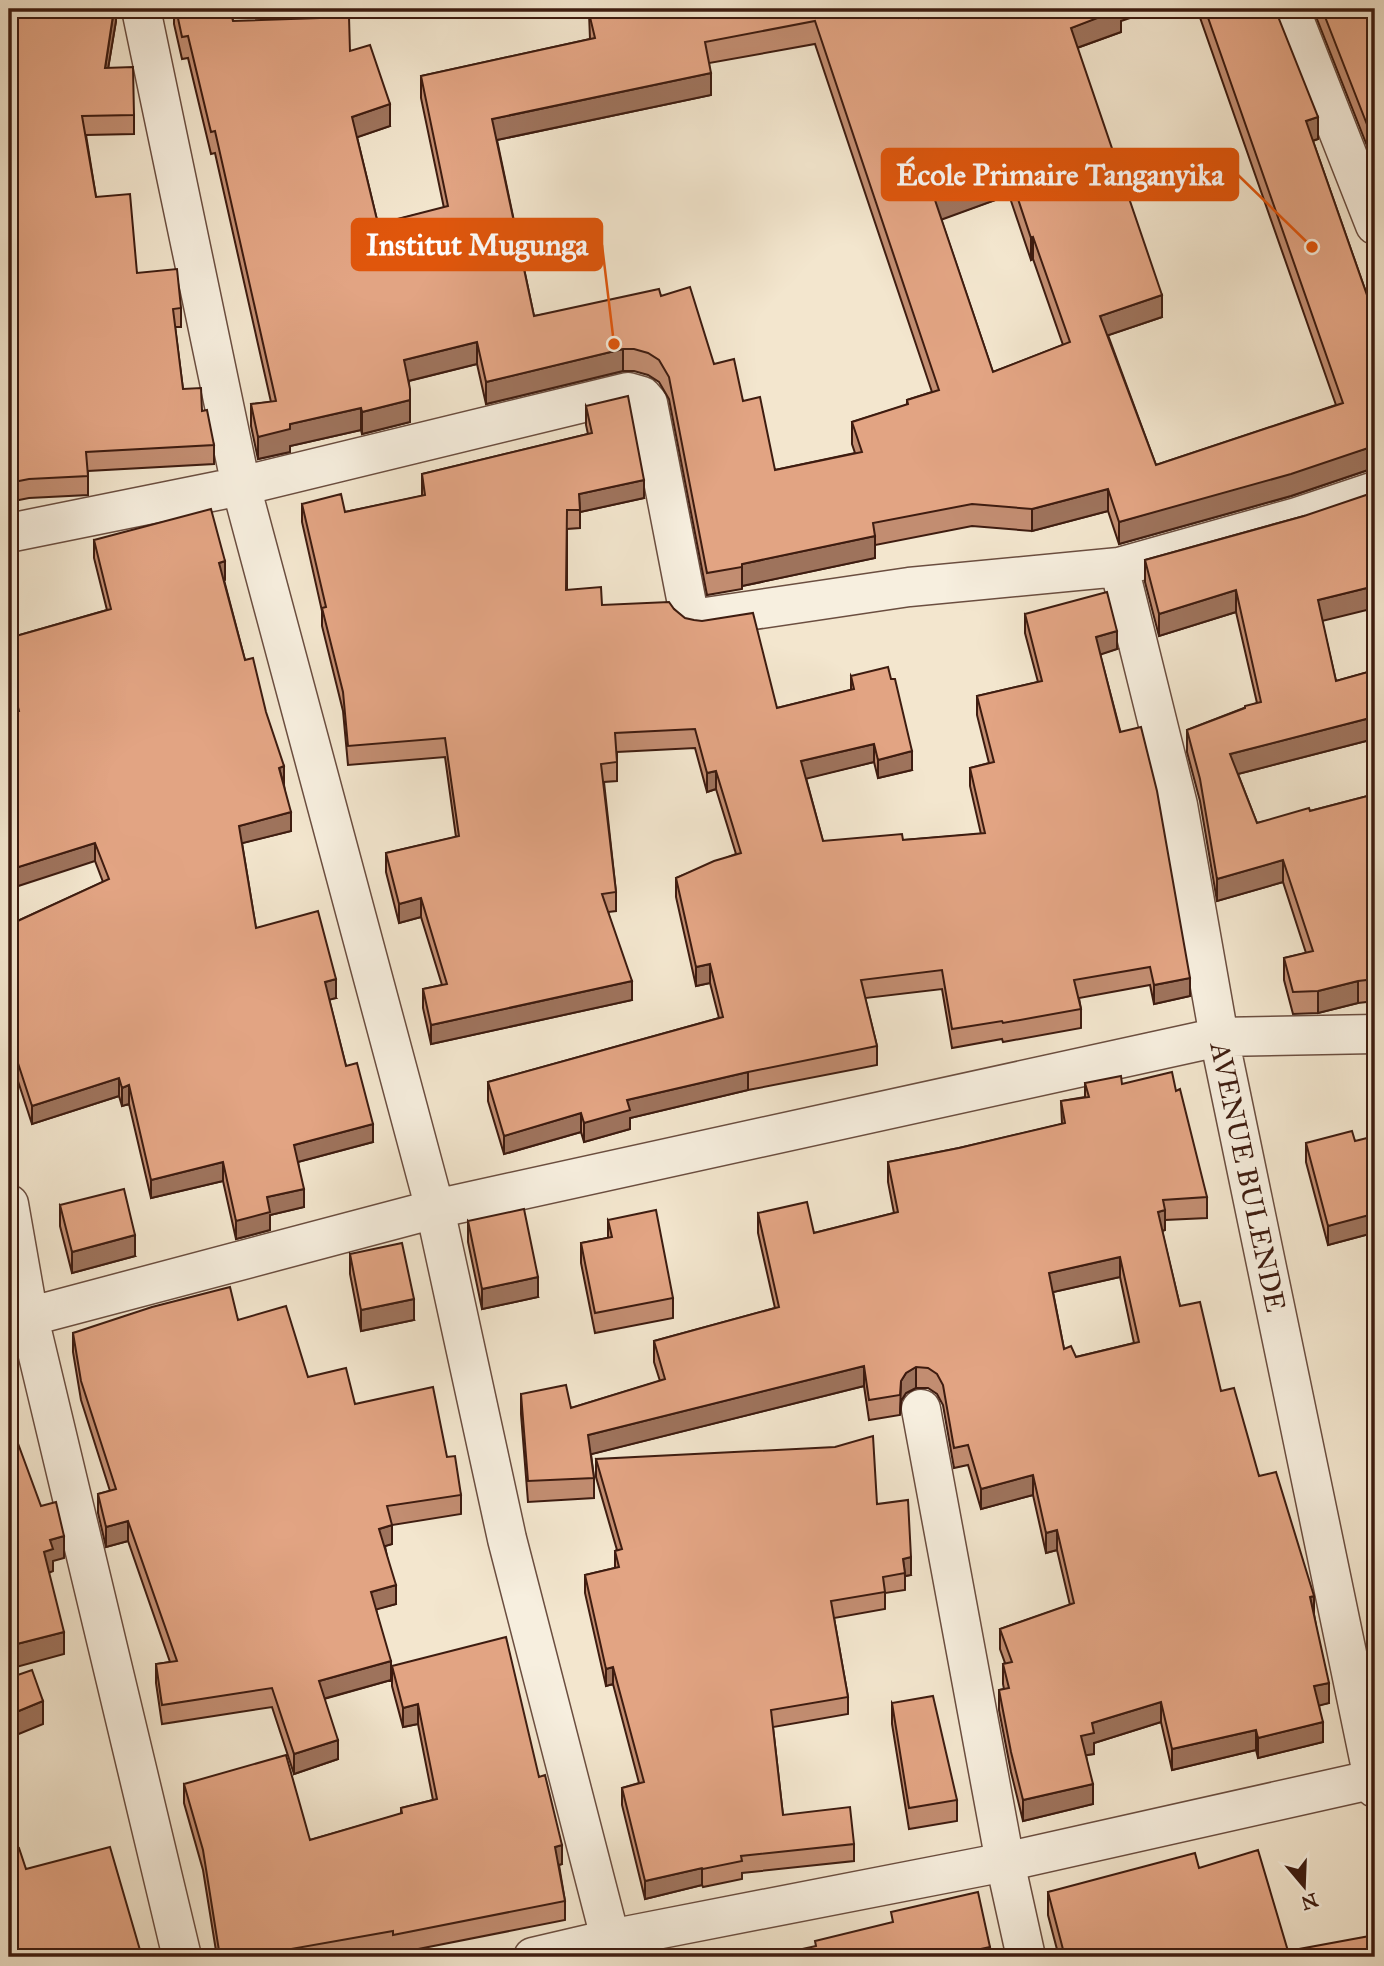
<svg xmlns="http://www.w3.org/2000/svg" width="1384" height="1966" font-family="'IM FELL Great Primer',serif">
  <style>
    .lines { fill: none; stroke-linecap: round; stroke-linejoin: round }
    .minor-casing { stroke: #6b4e40; stroke-width: 41 }
    .tertiary-casing { stroke: #6b4e40; stroke-width: 41 }
    .minor { stroke: #f7efdf; stroke-width: 38 }
    .tertiary { stroke: #f7efdf; stroke-width: 38 }
    .wall { fill: #c28d71; stroke: #3e1c10; stroke-width: 2; fill-rule: evenodd }
    .shaded-wall { fill: #9e735c; stroke: #3e1c10; stroke-width: 2 }
    .building { fill: #e2a483; stroke: #3e1c10; stroke-width: 2; fill-rule: evenodd }
    .labels { text-anchor: middle; dominant-baseline: central; stroke-width: 5; stroke-linejoin: round; paint-order: stroke }
    .street-label { font-size: 28px; fill: #3e1c10; stroke: #f7efdf }
    .leader { fill: none; stroke: #e0560c; stroke-width: 2.5 }
    .callout-dot { fill: #e0560c; stroke: #f7efdf; stroke-width: 2.5 }
    .callout { fill: #e0560c; stroke: #e0560c; stroke-width: 2.5 }
    .callout-label { font-size: 30px; text-anchor: middle; font-weight: bold; fill: #fff }
  </style>
  <rect width="100%" height="100%" fill="#f3e6ce"/>
  <filter id="stains"><feTurbulence type="fractalNoise" baseFrequency=".00286" numOctaves="4"/><feColorMatrix values="0 0 0 0 .2 0 0 0 0 .09 0 0 0 0 .02 0 0 0 .5 -.17"/></filter>
  <radialGradient id="worn" r=".72"><stop offset=".6" stop-color="#630" stop-opacity="0"/><stop offset="1" stop-color="#630" stop-opacity=".3"/></radialGradient>
  <g class="lines">
    <defs>
      <path id="minor" d="M141 9 241 486 435 1209 507 1539 615 1957
        M1290 9 1375 225
        M9 533 241 486 628 392 642 396 648 403 688 609 692 616 699 618 909 587 1119 567 1297 517 1375 491
        M1119 567 1178 805 1219 1037 1375 1788
        M9 1204 29 1318 182 1957
        M9 1322 435 1209 1219 1037 1375 1034
        M921 1409 1005 1862 1026 1957"/>
      <path id="tertiary" d="M533 1957 610 1939 1005 1862 1375 1779"/>
    </defs>
    <use href="#minor" class="minor-casing"/>
    <use href="#tertiary" class="tertiary-casing"/>
    <use href="#minor" class="minor"/>
    <use href="#tertiary" class="tertiary"/>
  </g>
  <path class="wall" d="M9 9H116V21L108 68 134 115V134L86 135 96 197 137 273 181 308V327H175L183 389 202 411 214 445V464L88 471V495L29 498 9 502Z
    M174 9H230L233 21 350 51 390 126 357 137 378 224 444 208 421 98V76L590 39 589 13 592 12 591 9H916L919 18 1121 21V32L1077 48 1162 317 1108 335 1156 465 1336 405 1197 9H1275L1318 139 1313 141 1375 318V470H1368L1291 496 1119 544 1108 511 1032 531 972 526 875 545V558L742 586V589L707 595 669 399 659 382 648 375 634 371H623L486 404 477 364 409 381 410 422 362 434 361 430 290 446V452L258 459 251 426V404L271 402 215 153 211 154 188 58 182 59 174 24ZM815 44 932 392 907 400V405L852 422V444L855 453 775 470 743 401 661 296 534 316 497 140 711 95 709 63ZM1009 195 1031 260 1033 259 1063 345 993 372 941 219Z
    M1313 9H1375V166Z
    M586 406 644 498 580 512V528L567 529V590L602 605 674 609 777 708 851 690V676L912 770 878 778 874 762 806 778 823 841 903 840 981 834 970 786V768L989 763 977 715V696L1038 682 1025 633V614L1117 649 1100 654 1190 996 1154 1004 1150 985 1079 998 1081 1009V1028L1003 1042 1002 1039 952 1048 942 989 865 998 877 1046V1065L748 1090 630 1118V1129L584 1142 581 1132 504 1154 488 1101V1082L719 1018 710 983 696 986 676 897V878L736 854 716 789 707 792 695 748 617 752V781L604 782 616 892V911L608 912 632 1000 431 1044 423 1008V989L442 985 421 917 399 923 386 872V853L456 837 445 757 348 765 343 711 322 626V611L302 522V504L345 512 422 496V474L588 434 586 425Z
    M1304 516 1322 621 1336 681 1375 670V755L1370 740 1238 774 1257 823 1310 811 1375 794V1001L1358 1003 1318 1013 1293 1014 1284 980V958L1306 953 1283 882 1217 901 1200 801 1187 752V730L1257 703 1236 612 1159 636 1145 582V560Z
    M94 540 225 580H224L245 660 284 785 291 831 242 843 256 928 336 998 329 999 346 1066 373 1142 298 1162 304 1207 270 1215V1230L236 1239 223 1181 151 1198 129 1104 122 1106 119 1096 32 1124 13 1066 10 1067 9 1061V925L103 882 95 861 14 712 9 691V638L107 610 94 558Z
    M1085 1083 1122 1084 1207 1197V1218L1165 1220V1230L1162 1231 1180 1306 1259 1476 1314 1614 1329 1703 1319 1705 1323 1742 1258 1758 1256 1750 1172 1770 1161 1722 1094 1743V1754L1086 1755 1093 1804 1023 1821 1011 1772 999 1710V1690L1004 1689 1003 1684V1664L1005 1663 1000 1649V1629L1070 1605 1057 1550 1046 1553 1033 1495 981 1509 968 1465 954 1468 943 1405 937 1394 928 1388H916L906 1393 901 1401 900 1415 869 1420 864 1386 591 1454 594 1478V1498L528 1502 521 1414V1394L571 1408 660 1381 654 1362V1341L775 1308 758 1233V1213L814 1233 894 1213 888 1182V1162L959 1148 1062 1124 1061 1101 1085 1097ZM1120 1277 1134 1343 1076 1357 1064 1349 1053 1292Z
    M1355 1141 1373 1233 1328 1245 1306 1162V1143Z
    M60 1205 135 1256 72 1273 60 1226Z
    M608 1220 673 1298V1318L595 1333 581 1263V1243L608 1238Z
    M468 1221 538 1297 482 1309 468 1242Z
    M350 1254 414 1320 361 1331 350 1274Z
    M238 1320 308 1377 447 1457 461 1495V1514L392 1525V1544L385 1546 396 1604 376 1609 391 1680 324 1699 338 1759 294 1774 272 1707 162 1724 156 1683V1664L170 1662 128 1541 106 1547 98 1513V1494L110 1491 81 1400 73 1352V1333Z
    M596 1459 877 1504 911 1575 905 1576V1590L885 1593V1609L834 1618 848 1697V1714L773 1727 783 1815 854 1844V1861L742 1873V1879L703 1887 702 1885 645 1899 622 1805V1788L639 1783 613 1684 606 1686 585 1593V1575L615 1568V1551L617 1550 596 1477Z
    M392 1666 539 1777 562 1864 559 1865 565 1901V1920L393 1954V1951L355 1957H217L203 1870 184 1803V1784L310 1840 401 1814V1808L433 1800 418 1724 403 1727 392 1686Z
    M892 1703 957 1800V1821L909 1829 892 1724Z
    M1199 1868 1288 1951 1375 1957H1059L1048 1915V1892Z"/>
  <path class="shaded-wall" d="M114 9H116V21L105 87V68Z
    M1118 9H1157L1121 21V32L1071 50V28Z
    M711 73V95L492 141V119Z
    M390 104V126L352 139V117Z
    M1318 117V139L1306 143V121Z
    M1009 172V195L935 222V200Z
    M1033 237V259L1031 260V238Z
    M1162 295V317L1100 338V316Z
    M477 342V364L404 382V360Z
    M623 349V371L486 404V382Z
    M410 400V422L362 434V412Z
    M361 408V430L290 446V452L258 459V437L290 424Z
    M1368 448V470L1291 496 1119 544V522Z
    M644 480V498L580 512 579 494Z
    M1108 489V511L1032 531V509Z
    M875 536V558L742 586V564Z
    M225 561V580L219 581V563Z
    M1375 586V608L1318 622V600Z
    M1236 590V612L1159 636V614Z
    M1117 631V649L1096 656V637Z
    M1370 718V740L1230 776V754Z
    M874 744V762L801 780V761Z
    M912 751V770L878 778V760Z
    M284 766V785L279 768Z
    M716 771V789L707 792V773Z
    M291 812V831L239 844V826Z
    M95 843V861L9 889V870Z
    M1283 860V882L1217 901V879Z
    M421 898V917L399 923V904Z
    M710 964V983L696 986V967Z
    M1190 978V996L1154 1004V985Z
    M336 979V998L325 1001V982Z
    M632 981V1000L431 1044V1025Z
    M1358 981V1003L1318 1013V991Z
    M10 1048H13V1066L10 1067Z
    M748 1072V1090L630 1118V1129L584 1142V1123L627 1100Z
    M119 1078V1096L32 1124V1106Z
    M129 1085V1104L122 1106V1088Z
    M581 1113V1132L504 1154V1136Z
    M373 1124V1142L294 1163V1145Z
    M223 1162V1181L151 1198V1180Z
    M304 1189V1207L270 1215V1230L236 1239V1221L267 1197Z
    M1375 1209V1228L1373 1229V1233L1328 1245V1226Z
    M1165 1210V1230L1158 1232V1212Z
    M135 1235V1256L72 1273V1252Z
    M1120 1257V1277L1049 1293V1273Z
    M538 1277V1297L482 1309V1289Z
    M414 1299V1320L361 1331V1310Z
    M864 1366V1386L588 1455V1435Z
    M916 1367V1388L906 1393 901 1401 900 1415 901 1381 906 1373Z
    M1033 1475V1495L981 1509V1489Z
    M128 1521V1541L106 1547V1527Z
    M392 1525V1544L379 1548V1529Z
    M1057 1530V1550L1046 1553V1533Z
    M64 1536V1558L53 1561V1571L44 1575V1552L50 1540Z
    M911 1557V1575L905 1576 903 1559Z
    M396 1585V1604L371 1611V1592Z
    M1314 1596V1617L1310 1597Z
    M64 1632V1654L9 1669V1646Z
    M391 1661V1680L319 1700V1681Z
    M613 1667V1684L606 1686V1669Z
    M1329 1683V1703L1314 1707V1686Z
    M43 1701V1724L9 1738V1715Z
    M1161 1702V1722L1094 1743V1754L1081 1756V1736L1092 1723Z
    M418 1704V1724L403 1727V1708Z
    M1323 1722V1742L1258 1758V1738Z
    M1256 1730V1750L1172 1770V1749Z
    M338 1740V1759L294 1774V1754Z
    M1093 1784V1804L1023 1821V1800Z
    M562 1845V1864L555 1866V1847Z
    M702 1868V1885L645 1899V1881Z
    M990 1947V1957H944Z"/>
  <path class="building" d="M9 9H114L105 68 133 67 134 115 82 116 96 197 130 194 137 273 177 269 181 308 173 309 183 389 201 388 202 411 207 410 214 445 86 452 88 476 29 479 9 483Z
    M176 9H230L233 21 349 17 350 51 370 45 390 104 352 117 378 224 448 206 421 76 595 38 589 13 600 10 599 9H916L919 18 944 9H1121L1071 28 1162 295 1100 316 1156 465 1343 403 1205 9H1275L1318 117 1306 121 1375 318V448H1368L1291 474 1119 522 1108 489 1032 509 972 504 873 523 875 536 742 564V567L707 573 669 377 659 360 648 353 634 349H623L486 382 477 342 404 360 410 389V400L362 412 361 408 290 424V429L258 437 251 404 276 401 215 131 211 132 188 36 182 37ZM815 21 939 390 907 400 908 404 852 422 862 452 775 470 760 397 743 401 734 359 714 364 690 287 661 296 659 289 534 316 492 119 711 73 705 42ZM1009 172 1031 238 1033 237 1070 342 993 372 935 200Z
    M1322 9H1375V145Z
    M628 396 644 480 579 494 580 510H567L566 590 601 587 602 605 669 602 674 609 685 618 694 620 702 621 753 613 777 708 854 689 851 676 888 667 891 679H895L912 751 878 760 874 744 801 761 823 841 902 834 903 840 985 833 970 768 994 762 977 696 1042 681 1025 614 1107 592 1117 631 1096 637 1120 732 1141 727 1157 791 1190 978 1154 985 1150 967 1074 980 1081 1009 1003 1023 1002 1021 952 1029 942 970 861 980 877 1046 748 1072 627 1100 630 1110 584 1123 581 1113 504 1136 488 1082 723 1017 710 964 696 967 676 878 714 861 741 853 716 771 707 773 695 729 615 733 617 762 601 764 616 892 602 894 632 981 431 1025 423 989 447 984 421 898 399 904 386 853 459 836 445 738 348 746 343 692 322 608 326 607 302 504 341 494 345 512 425 495 422 474 592 433 586 406Z
    M1375 492V586L1318 600 1336 681 1375 670V733L1370 718 1230 754 1257 823 1309 808 1310 811 1375 794V979L1358 981 1318 991 1293 992 1284 958 1313 951 1283 860 1217 879 1200 779 1187 730 1245 708V706L1261 702 1236 590 1159 614 1145 560 1304 516Z
    M211 509 225 561 219 563 245 660 253 658 266 712 284 766 279 768 291 812 239 826 256 928 318 911 336 979 325 982 346 1066 357 1063 373 1124 294 1145 304 1189 267 1197 270 1212 236 1221 223 1162 151 1180 129 1085 122 1088 119 1078 32 1106 13 1048H10L9 1042V994H11L9 986V925L109 879 95 843 9 870V714L19 711 9 673V638L111 609 94 540Z
    M1172 1072 1176 1091 1180 1089 1207 1197 1163 1200 1165 1210 1158 1212 1180 1306 1200 1302 1221 1391 1234 1388 1259 1476 1276 1472 1314 1596 1310 1597 1329 1683 1314 1686 1323 1722 1258 1738 1256 1730 1172 1749 1161 1702 1092 1723 1094 1733 1081 1736 1093 1784 1023 1800 1011 1752 999 1690 1009 1688 1003 1664 1012 1662 1000 1629 1074 1603 1057 1530 1046 1533 1033 1475 981 1489 968 1445 954 1448 943 1385 937 1374 928 1368 916 1367 906 1373 901 1381 900 1395 869 1400 864 1366 588 1435 594 1478 528 1481 521 1394 566 1385 571 1408 665 1379 654 1341 779 1307 758 1213 807 1202 814 1233 898 1212 888 1162 959 1148 1065 1123 1061 1101 1089 1097 1085 1083 1121 1076 1122 1084ZM1120 1257 1139 1342 1076 1357 1071 1346 1064 1349 1049 1273Z
    M1352 1131 1355 1141 1375 1136V1209L1372 1210 1373 1214 1328 1226 1306 1143Z
    M124 1189 135 1235 72 1252 60 1205Z
    M524 1209 538 1277 482 1289 468 1221Z
    M656 1210 673 1298 595 1313 581 1243 612 1237 608 1220Z
    M402 1243 414 1299 361 1310 350 1254Z
    M230 1287 238 1320 286 1306 308 1377 346 1368 355 1404 433 1387 447 1457 455 1456 461 1495 387 1506 392 1525 379 1529 396 1585 371 1592 391 1661 319 1681 338 1740 294 1754 272 1688 162 1705 156 1664 177 1661 128 1521 106 1527 98 1494 116 1489 81 1381 73 1333 152 1307Z
    M9 1419 41 1506 56 1502 64 1536 50 1540 53 1549 44 1552 64 1632 9 1646V1575H10L9 1571Z
    M873 1436 877 1504 908 1500 911 1557 903 1559 905 1573 883 1577 885 1592 831 1601 848 1697 771 1710 783 1815 850 1807 854 1844 741 1856 742 1861 703 1869 702 1868 645 1881 622 1788 644 1782 613 1667 606 1669 585 1575 619 1567 615 1551 622 1549 596 1459 835 1447Z
    M506 1637 539 1777 545 1775 562 1845 555 1847 565 1901 393 1935V1931L280 1951 279 1949 228 1957H220L203 1850 184 1784 286 1755 310 1840 402 1813 401 1808 437 1799 418 1704 403 1708 392 1666Z
    M32 1670 43 1701 9 1715V1678Z
    M933 1696 957 1800 909 1808 892 1703Z
    M110 1847 142 1957H9V1852L19 1848 26 1869Z
    M1258 1850 1288 1951 1375 1935V1957H1065L1048 1892 1195 1853 1199 1868Z
    M978 1892 990 1947 944 1957H766L816 1946 815 1941 893 1922 891 1912Z"/>
  <g class="labels">
    <g class="street-label">
      <text transform="translate(1248 1177) rotate(78)">AVENUE BULENDE</text>
    </g>
  </g>
  <path class="leader" d="M1312 247L1238 175M614 344L602 245"/>
  <g class="callout-dot">
    <circle cx="1312" cy="247" r="7"/>
    <circle cx="614" cy="344" r="7"/>
  </g>
  <g class="callout">
    <rect x="882" y="149" width="356" height="51" rx="7"/>
    <rect x="352" y="219" width="250" height="51" rx="7"/>
  </g>
  <g class="callout-label">
    <text x="1060" y="185">École Primaire Tanganyika</text>
    <text x="477" y="255">Institut Mugunga</text>
  </g>
  <rect width="1384" height="1966" fill="none" stroke="#f3e6ce" stroke-width="35"/>
  <rect x="10" y="10" width="1363" height="1945" fill="none" stroke="#3e1c10" stroke-width="3.5"/>
  <rect x="18" y="18" width="1349" height="1931" fill="none" stroke="#3e1c10" stroke-width="2"/>
  <g transform="translate(1304 1886) rotate(161)" stroke="#f7efdf" stroke-width="5" paint-order="stroke">
  <path d="M0-5L12 26L0 18L-12 26Z" fill="#3e1c10"/>
  <text y="-10" font-size="19" font-weight="bold" text-anchor="middle" fill="#3e1c10">N</text>
  </g>
  <rect width="100%" height="100%" filter="url(#stains)"/>
  <rect width="100%" height="100%" fill="url(#worn)"/>
</svg>
